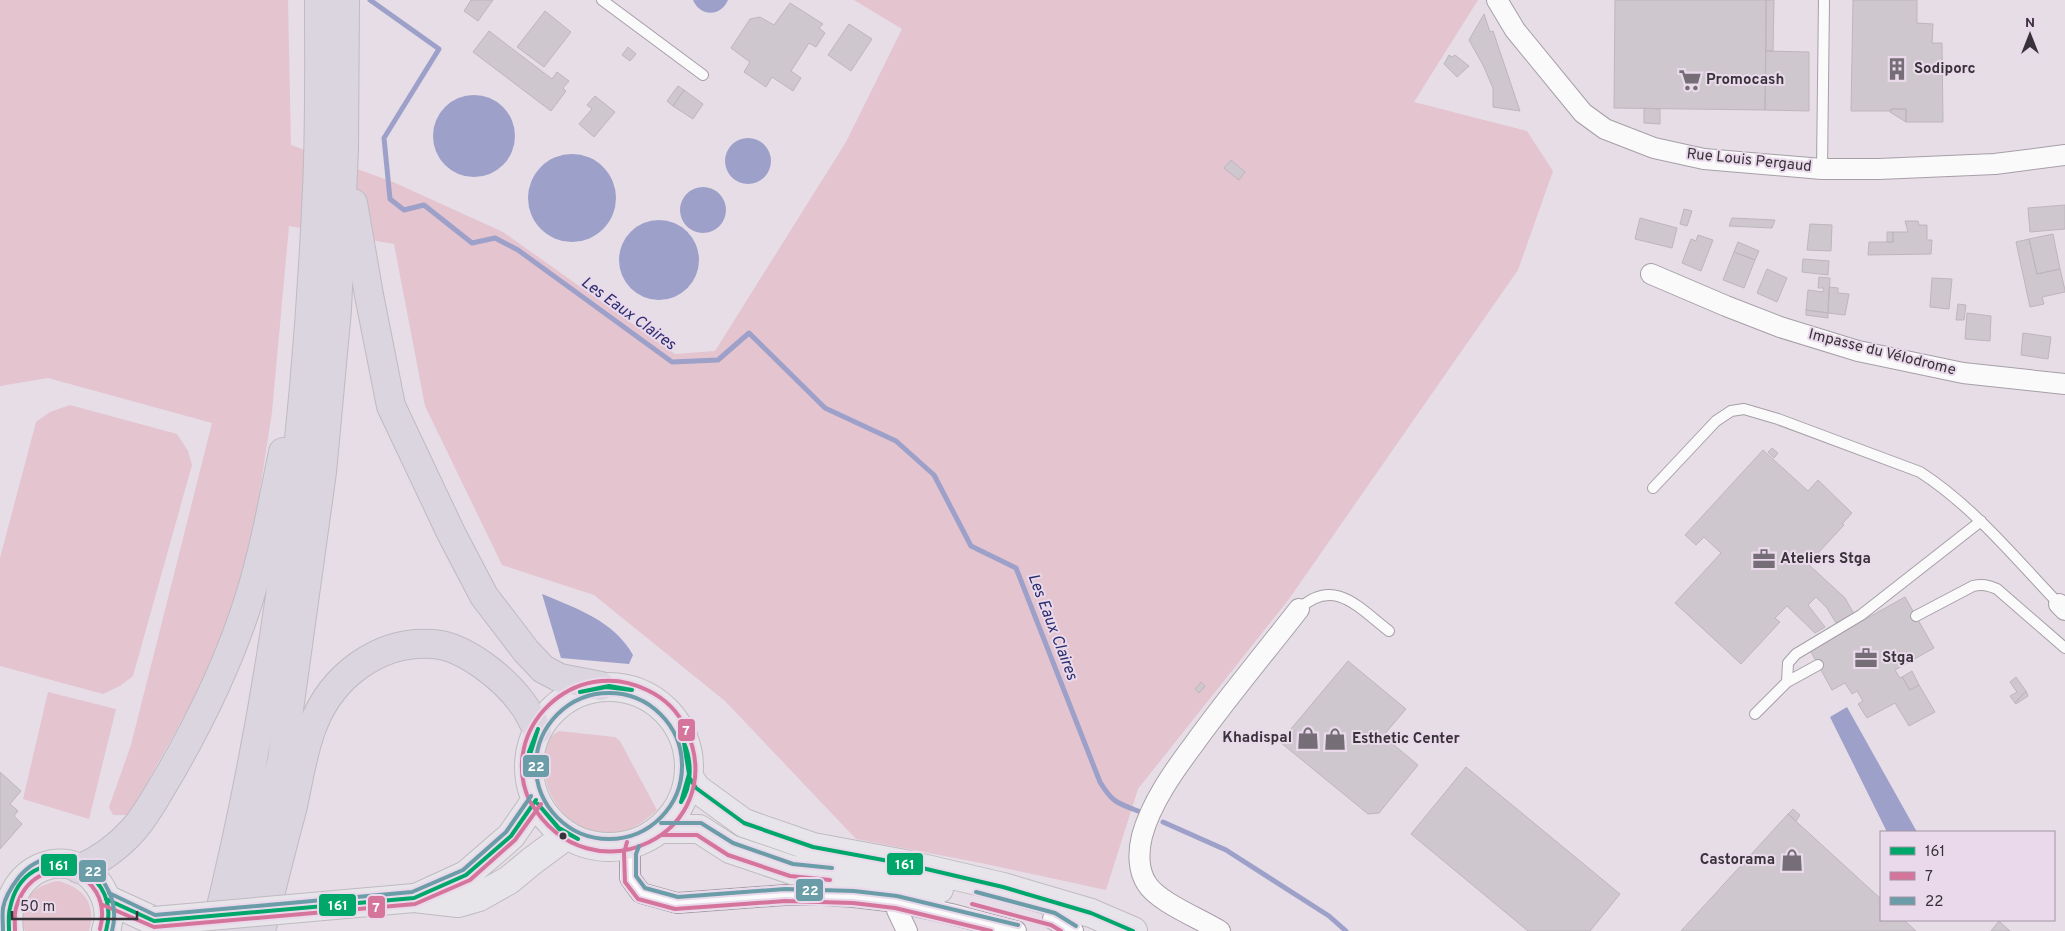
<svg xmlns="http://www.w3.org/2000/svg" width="2065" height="931" font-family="Overpass,sans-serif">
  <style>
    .green { fill: #e4c4cf }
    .water { fill: #9da0c9 }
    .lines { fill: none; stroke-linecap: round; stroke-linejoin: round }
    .stream { stroke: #9da0c9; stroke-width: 5 }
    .building { fill: #cfc7ce; stroke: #bdb6bc }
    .lane-casing { stroke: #a69fa7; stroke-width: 12 }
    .street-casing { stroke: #a69fa7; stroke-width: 22 }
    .primary-casing { stroke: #bfbbc0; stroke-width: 30 }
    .highway-casing { stroke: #bfbbc0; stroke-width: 30 }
    .lane { stroke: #fbfafb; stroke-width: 10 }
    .street { stroke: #fbfafb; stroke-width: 20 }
    .primary { stroke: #e7e4ea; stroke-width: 28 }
    .highway { stroke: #dad5df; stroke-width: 28 }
    .primary-bridge-casing { stroke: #bfbbc0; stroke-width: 30; stroke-linecap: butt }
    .primary-bridge { stroke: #e7e4ea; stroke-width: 28 }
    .bus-1-casing { stroke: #e9d9eb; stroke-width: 8 }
    .bus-2-casing { stroke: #e9d9eb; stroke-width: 8 }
    .bus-3-casing { stroke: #e9d9eb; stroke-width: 8 }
    .bus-1 { stroke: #00a76b; stroke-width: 4 }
    .bus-2 { stroke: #d5759c; stroke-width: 4 }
    .bus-3 { stroke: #6a9da8; stroke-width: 4 }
    .bus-dot { fill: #383239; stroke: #e9d9eb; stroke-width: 2 }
    .labels { text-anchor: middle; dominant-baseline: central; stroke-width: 4; stroke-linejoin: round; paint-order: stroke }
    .poi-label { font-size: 15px; font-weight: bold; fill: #383239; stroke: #e9d9eb; text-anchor: start }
    .street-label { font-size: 15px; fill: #383239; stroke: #e9d9eb }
    .water-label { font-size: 16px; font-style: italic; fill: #2a2c6e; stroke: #e9d9eb }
    .line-badge { stroke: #e9d9eb; stroke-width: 2 }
    .badge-label { font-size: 14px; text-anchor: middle; font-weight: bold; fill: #fff }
  </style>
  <rect width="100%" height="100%" fill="#e6dde7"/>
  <path class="green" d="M0 0H288L291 145 393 182 503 232 675 354 715 351 846 142 902 29 854 0H1478L1414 102 1527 131 1553 171 1518 270 1289 599 1138 789 1106 890 981 863 856 839 725 701 594 595 502 565 425 406 394 244 289 226 272 412 252 542 216 659 129 815H113L109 807 131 745 212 423 48 378 0 386Z
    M70 405 177 434 188 451 192 465 133 676 120 686 103 694 0 666V558L36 422 50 412Z
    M48 692 116 709 89 819 23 799Z
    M559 731 615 737 620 741 657 810C647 819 637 827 625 831 582 844 543 805 544 763 544 755 547 745 550 737Z
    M58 881C84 888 97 904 89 931H25C11 904 34 885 58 881Z"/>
  <path class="water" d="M693 0H728C721 17 700 17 693 0Z
    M433 136a41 41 0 1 1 82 0a41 41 0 1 1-82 0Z
    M725 161a23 23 0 1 1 46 0a23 23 0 1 1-46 0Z
    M528 198a44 44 0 1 1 88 0a44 44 0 1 1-88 0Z
    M680 210a23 23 0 1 1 46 0a23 23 0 1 1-46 0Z
    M619 260a40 40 0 1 1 80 0a40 40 0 1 1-80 0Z
    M542 594C576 608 614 621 633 655L629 664 561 658Z
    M1847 707 1917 832H1887L1830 717Z"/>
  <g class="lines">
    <path class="stream" d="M370 0 439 49 384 138 390 199 404 210 424 205 472 243 495 238 518 250 672 362 718 360 749 333 825 408 896 441 934 475 971 546 1016 568 1100 782C1112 802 1117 803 1138 811
      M1163 822 1226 850 1329 916 1346 931"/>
  </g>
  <path class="building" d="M471 0H493L478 21 464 11Z
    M1615 0H1766L1765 110 1614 108Z
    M1766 0H1774L1773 51H1766Z
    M1853 0H1917V23L1933 24 1932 43H1942L1943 122H1906V109H1891V111H1851Z
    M790 3 823 24 819 28 825 33 816 47 809 43 791 71 801 78 793 91 772 77 766 87 744 72 750 62 731 48 750 19 760 17 774 25Z
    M545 11 571 32 544 67 517 47Z
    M1484 14 1490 32 1493 31 1520 111 1493 107V88L1483 65 1469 40Z
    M849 24 872 39 851 71 828 55Z
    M489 31 552 79 557 72 569 81 563 88 566 91 551 111 473 52Z
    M628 47 636 54 630 61 622 55Z
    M1766 51 1809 52V111L1765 110Z
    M1449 55 1452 57 1455 55 1469 66 1457 77 1444 64Z
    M678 86 684 90 673 106 667 101Z
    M684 90 703 104 693 119 673 106Z
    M595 96 615 112 594 137 579 124 592 109 587 105Z
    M1644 108 1660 109V124L1644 123Z
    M1891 109H1906V122L1890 112Z
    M1231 160 1245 172 1239 180 1224 168Z
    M2065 205V229L2030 232 2028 208Z
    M1684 209 1692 211 1687 226 1680 224Z
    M1640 218 1677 228 1672 248 1635 239Z
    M1732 218 1775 220 1772 228 1729 226Z
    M1905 221H1918L1919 225H1927V240H1932L1931 254 1868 255 1869 242H1893V232H1908Z
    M1810 224 1832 225 1831 251 1807 250Z
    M1887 232H1893V242H1887Z
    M2053 234 2060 269 2037 274 2029 239Z
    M1698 235 1713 240 1701 271 1682 263 1691 239 1696 241Z
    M2029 239 2037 274 2060 269 2065 290V292L2042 297 2044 304 2030 307 2016 242Z
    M1738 242 1759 251 1755 260 1734 252Z
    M1734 252 1755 260 1744 288 1723 280Z
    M1803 259 1829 261 1828 275 1802 272Z
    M1767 269 1787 278 1777 302 1757 293Z
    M1819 277 1830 278 1828 313 1806 310 1808 290 1823 292 1824 288H1818Z
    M1932 278 1952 279 1949 309 1930 307Z
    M1829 287 1838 288V293L1849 294 1845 315 1828 313Z
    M1958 304 1966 305 1964 320H1956Z
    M1806 310 1828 313V318L1806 315Z
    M1967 313 1991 316 1990 341 1965 339Z
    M2023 333 2051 337 2048 359 2021 355Z
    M1772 448 1778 453 1774 458 1768 452Z
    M1763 450 1808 491 1818 480 1852 513 1842 524 1844 525 1808 564 1845 598 1854 614 1836 623 1827 608 1816 597 1808 605 1825 627 1815 633 1787 606 1775 618 1780 622 1741 664 1675 603 1721 553 1704 537 1696 545 1685 535Z
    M1905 597 1934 648 1895 670 1900 678 1902 677 1910 690 1919 685 1935 712 1909 726 1895 703 1867 718 1858 704 1863 701 1857 691 1852 694 1845 683 1832 690 1810 650Z
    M1348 661 1406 709 1383 736 1418 765 1379 813 1368 814 1280 742Z
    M1912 671 1919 685 1910 690 1902 677Z
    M2016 677 2026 691 2015 703 2010 696 2017 692 2010 682Z
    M1201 682 1205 686 1199 693 1195 689Z
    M2026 691 2028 696 2016 704 2015 703Z
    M1466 767 1620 894 1590 931H1528L1411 834Z
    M0 772 21 791 10 804 18 811 14 816 22 824 0 849Z
    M1793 809 1800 815 1796 821 1788 814Z
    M1788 814 1881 899V920H1904L1916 931H1681Z
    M1999 921 2010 931H1991Z"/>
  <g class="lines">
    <defs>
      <path id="lane" d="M602 0 703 75
        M1822 169 1824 0
        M1653 488 1716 421 1731 411 1744 409 1778 419 1920 472C1974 507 2015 558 2059 604
        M1299 609C1334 576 1359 608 1389 631
        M1916 616 1973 586C1982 584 1988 585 1997 589L2065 648
        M1787 682 1788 663 1796 654 1861 615 1981 521
        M1755 714 1787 682 1818 665"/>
      <path id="street" d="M1497 0 1515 30 1583 113 1605 129 1654 148 1704 159 1822 169H1879L1995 164 2065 155
        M1651 274 1726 306 1780 327 1858 351 1963 373 2065 384
        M2059 604 2065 610
        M633 844 630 853V878L641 893 677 903 785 895H824L854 897 896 902 951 914 1016 931
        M896 902 897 910 907 931
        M1053 919 1073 931
        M1220 931C1201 919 1158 902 1147 884 1138 871 1138 852 1142 836 1151 803 1173 772 1194 744 1227 698 1264 654 1299 609"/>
      <path id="primary" d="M529 767a80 80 0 1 1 160 0a80 80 0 1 1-160 0Z
        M689 777 696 788 744 823 813 847 905 864 1003 887 1091 913 1133 931
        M661 829H699L730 849 792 870 884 880 939 889
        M414 898 458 903 479 897 509 880 532 861 567 835
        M416 898 466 875 511 836 536 800
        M106 899 154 921
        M9 931C0 866 77 837 104 894 109 905 110 919 106 931"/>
      <path id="highway" d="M353 203 369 295 391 406 451 533 484 596 526 651 543 669 560 678 601 686
        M79 869C100 860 119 846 134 829 148 813 158 793 169 775 201 720 230 660 249 599 264 551 273 501 283 452
        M215 931C276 688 306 439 317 189 320 126 319 63 319 0
        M238 931 282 760 322 472 337 310 344 149 345 0
        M261 931C271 891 281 850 292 810 298 784 303 749 313 725 332 676 379 640 433 644 464 646 504 678 522 703 528 711 533 721 537 730"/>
    </defs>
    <use href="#lane" class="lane-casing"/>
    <use href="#street" class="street-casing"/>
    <use href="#primary" class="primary-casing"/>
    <use href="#highway" class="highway-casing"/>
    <use href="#lane" class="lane"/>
    <use href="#street" class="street"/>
    <use href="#primary" class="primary"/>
    <use href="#highway" class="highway"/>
    <defs>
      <path id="primary-bridge" d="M154 921 414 898"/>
    </defs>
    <use href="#primary-bridge" class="primary-bridge-casing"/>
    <use href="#primary-bridge" class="primary-bridge"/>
    <defs>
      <path id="bus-1" d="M580 692 609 686 632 690
        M580 692 606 687 632 690
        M529 774V752L538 729
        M529 774V758L538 729
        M689 777 696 788 744 823 813 847 905 864 1003 887 1091 913 1133 931
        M681 802 689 774 684 743
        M681 802C692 786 692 761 684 743
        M538 804 559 828 578 839
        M538 804 559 829 578 839
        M106 899 154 921 414 898 466 875 511 836 536 800
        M9 931C9 924 8 915 10 908 25 835 125 862 106 931"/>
      <path id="bus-2" d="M530 802C496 729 575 654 647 690 664 698 678 711 686 729 733 833 590 903 531 803
        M661 835H697L728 855 790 876 830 880
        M627 842 624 853 625 882 638 899 675 909 785 901 853 903 895 908 991 931
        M972 904 1051 925 1061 931
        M103 905 154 927 415 904 470 880 515 840 541 804
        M15 931C15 924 14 915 16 908 34 845 116 870 100 929"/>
      <path id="bus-3" d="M536 766a73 73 0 1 1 146 0a73 73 0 1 1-146 0Z
        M661 823H701L733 843 793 864 832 868
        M639 846 636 854V876L645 888 678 897 785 889 854 891 897 896 1018 925
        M976 892 1055 913 1076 926
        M109 893 155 915 412 892 463 870 506 832 531 796
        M3 931C3 923 2 915 3 908 5 896 12 886 19 877 58 830 127 875 112 931"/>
    </defs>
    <use href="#bus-1" class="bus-1-casing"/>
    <use href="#bus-2" class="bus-2-casing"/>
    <use href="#bus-3" class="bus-3-casing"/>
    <use href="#bus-1" class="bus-1"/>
    <use href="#bus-2" class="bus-2"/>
    <use href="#bus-3" class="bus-3"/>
  </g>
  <defs>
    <symbol id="building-bare" viewBox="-9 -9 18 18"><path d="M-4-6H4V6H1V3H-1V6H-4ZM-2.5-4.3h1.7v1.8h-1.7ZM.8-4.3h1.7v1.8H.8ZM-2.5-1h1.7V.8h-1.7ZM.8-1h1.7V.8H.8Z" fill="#756e76" stroke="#e9d9eb" stroke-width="2.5" paint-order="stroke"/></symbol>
    <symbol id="supermarket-bare" viewBox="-9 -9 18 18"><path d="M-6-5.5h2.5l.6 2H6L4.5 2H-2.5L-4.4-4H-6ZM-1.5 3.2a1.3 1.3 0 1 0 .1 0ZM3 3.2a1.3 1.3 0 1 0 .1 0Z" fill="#756e76" stroke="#e9d9eb" stroke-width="2.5" paint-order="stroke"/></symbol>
    <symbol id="office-bare" viewBox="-9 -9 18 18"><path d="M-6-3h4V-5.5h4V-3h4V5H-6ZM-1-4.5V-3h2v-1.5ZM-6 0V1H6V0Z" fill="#756e76" stroke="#e9d9eb" stroke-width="2.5" paint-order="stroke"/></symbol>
    <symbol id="shop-bare" viewBox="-9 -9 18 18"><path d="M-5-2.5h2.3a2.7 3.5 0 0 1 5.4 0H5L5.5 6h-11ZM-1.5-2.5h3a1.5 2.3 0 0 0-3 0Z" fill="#756e76" stroke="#e9d9eb" stroke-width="2.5" paint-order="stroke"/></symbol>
  </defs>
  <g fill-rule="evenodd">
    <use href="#building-bare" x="1881" y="53" width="32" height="32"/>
    <use href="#supermarket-bare" x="1674" y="64" width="32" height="32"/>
    <use href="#office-bare" x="1748" y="543" width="32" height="32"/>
    <use href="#office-bare" x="1850" y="642" width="32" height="32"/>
    <use href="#shop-bare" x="1292" y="722" width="32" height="32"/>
    <use href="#shop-bare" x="1319" y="723" width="32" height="32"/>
    <use href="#shop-bare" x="1776" y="844" width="32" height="32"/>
  </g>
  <circle class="bus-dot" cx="563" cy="836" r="4.5"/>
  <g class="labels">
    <g class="poi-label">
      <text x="1914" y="69">Sodiporc</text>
      <text x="1706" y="80">Promocash</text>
      <text x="1780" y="559">Ateliers Stga</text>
      <text x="1882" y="658">Stga</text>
      <text x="1292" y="738" text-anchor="end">Khadispal</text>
      <text x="1352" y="739">Esthetic Center</text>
      <text x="1775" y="860" text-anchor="end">Castorama</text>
    </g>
    <g class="street-label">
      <text transform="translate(1749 161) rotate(6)">Rue Louis Pergaud</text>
      <text transform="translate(1882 353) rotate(14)">Impasse du Vélodrome</text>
    </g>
    <g class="water-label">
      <text transform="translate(628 314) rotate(36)">Les Eaux Claires</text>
      <text transform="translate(1052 627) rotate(69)">Les Eaux Claires</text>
    </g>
  </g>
  <g class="line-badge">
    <rect x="677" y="718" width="19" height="24" rx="5" fill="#d5759c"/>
    <rect x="522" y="754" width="28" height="24" rx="5" fill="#6a9da8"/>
    <rect x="886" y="852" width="38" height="24" rx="5" fill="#00a76b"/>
    <rect x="40" y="853" width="38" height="24" rx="5" fill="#00a76b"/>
    <rect x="78" y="859" width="29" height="24" rx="5" fill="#6a9da8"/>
    <rect x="795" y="878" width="29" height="24" rx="5" fill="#6a9da8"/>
    <rect x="318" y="893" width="39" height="24" rx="5" fill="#00a76b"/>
    <rect x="367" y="895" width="19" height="24" rx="5" fill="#d5759c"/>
  </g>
  <g class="badge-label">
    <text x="686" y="735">7</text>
    <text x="536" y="771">22</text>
    <text x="905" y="869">161</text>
    <text x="59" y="870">161</text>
    <text x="93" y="876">22</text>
    <text x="810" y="895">22</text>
    <text x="338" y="910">161</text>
    <text x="376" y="912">7</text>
  </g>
  <rect x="1880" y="831" width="175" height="90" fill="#e9d9eb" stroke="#a296a4"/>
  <rect x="1890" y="847" width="25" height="8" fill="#00a76b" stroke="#a296a4"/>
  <text x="1925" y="856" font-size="15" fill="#383239">161</text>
  <rect x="1890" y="872" width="25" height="8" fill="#d5759c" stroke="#a296a4"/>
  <text x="1925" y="881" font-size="15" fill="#383239">7</text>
  <rect x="1890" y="897" width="25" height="8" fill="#6a9da8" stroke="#a296a4"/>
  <text x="1925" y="906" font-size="15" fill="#383239">22</text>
  <g transform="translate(2030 35)" stroke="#e9d9eb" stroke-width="4" paint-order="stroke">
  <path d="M0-4L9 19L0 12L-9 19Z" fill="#383239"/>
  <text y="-8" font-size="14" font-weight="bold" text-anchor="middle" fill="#383239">N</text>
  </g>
  <path d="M12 911v8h125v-8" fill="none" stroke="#383239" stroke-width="2.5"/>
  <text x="20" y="911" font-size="15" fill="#383239" stroke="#e9d9eb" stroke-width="4" paint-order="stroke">50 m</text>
</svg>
